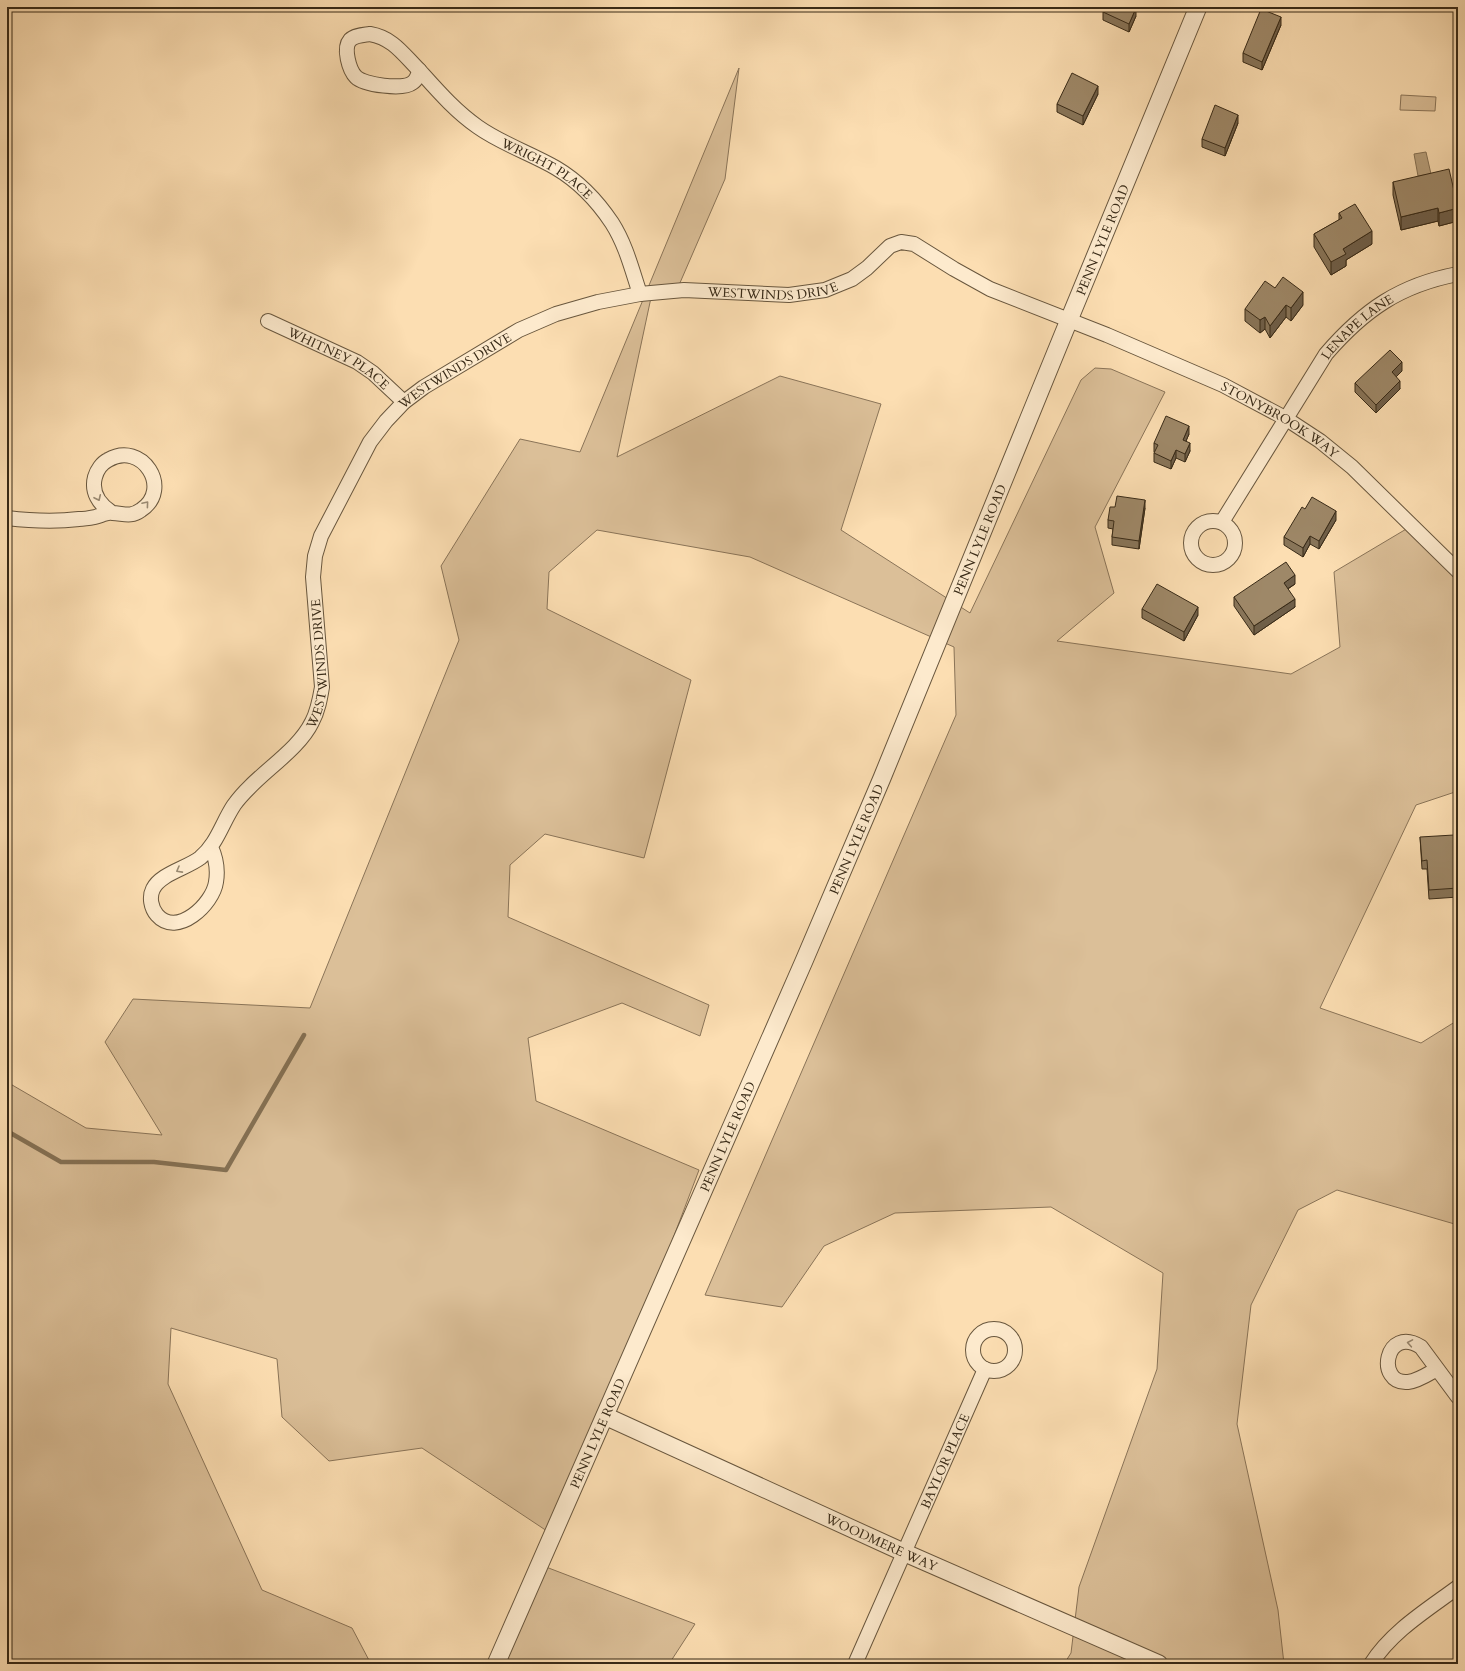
<svg xmlns="http://www.w3.org/2000/svg" width="1465" height="1671" viewBox="0 0 1465 1671" font-family="Cardo,serif">
<rect width="100%" height="100%" fill="#fcdeb2"/>
<filter id="stains"><feTurbulence type="fractalNoise" baseFrequency=".005" numOctaves="4"/><feColorMatrix values="0 0 0 0 .2 0 0 0 0 .09 0 0 0 0 .02 0 0 0 .5 -.17"/></filter>
<radialGradient id="worn" r=".72"><stop offset=".6" stop-color="#630" stop-opacity="0"/><stop offset="1" stop-color="#630" stop-opacity=".3"/></radialGradient>
<g fill="#dbbf98" stroke="#8a7458">
<polygon points="739,68 725,179 676,292 652,293 617,457 780,376 881,404 841,530 970,613 1081,380 1095,368 1111,369 1165,392 1095,527 1114,593 1057,641 1291,674 1340,647 1334,572 1413,525 1458,570 1458,791 1416,805 1320,1008 1421,1043 1458,1020 1458,1225 1337,1190 1298,1210 1251,1305 1237,1424 1278,1610 1284,1664 1064,1664 1071,1653 1079,1587 1157,1369 1163,1273 1051,1207 895,1213 824,1246 782,1307 705,1295 956,715 954,647 750,557 597,530 549,572 547,609 691,680 644,858 545,834 510,865 508,917 709,1005 700,1036 622,1003 528,1038 536,1101 699,1170 559,1539 422,1448 329,1461 282,1417 277,1359 171,1328 168,1384 262,1590 352,1628 371,1664 7,1664 7,1082 86,1128 162,1135 105,1042 133,999 310,1008 459,640 441,566 520,439 580,452"/>
<polygon points="1401,95 1436,97 1435,111 1400,110"/>
<polygon points="546,1567 695,1624 669,1664 502,1664"/>
</g>
<polygon fill="#b9a17d" stroke="#857154" points="1426,152 1431,174 1418,176 1414,154"/>
<g fill="none" stroke-linecap="round" stroke-linejoin="round">
<polyline stroke="#857154" stroke-width="4.5" points="7,1131 61,1162 154,1162 226,1170 304,1035"/>
<defs>
<g id="minor">
<path d="M370,34C393,38 403,54 419,70C418,75 417,80 412,83C403,90 364,85 356,77C349,70 343,48 350,40C355,35 364,35 370,34Z"/>
<path id="s1" d="M419,70C437,90 455,111 478,127C502,144 530,153 556,168C578,181 598,202 612,223C626,245 632,270 640,294"/>
<path id="s2" d="M268,321L357,362L373,373L404,402"/>
<path d="M7,518C32,521 55,522 79,519C84,519 90,518 95,517C100,516 107,512 112,513C123,513 130,518 141,510C173,489 142,440 108,460C102,463 97,470 95,477C91,492 99,504 111,512"/>
<circle cx="1213" cy="543" r="22"/>
<path id="s3" d="M1222,522L1326,354C1364,310 1400,285 1458,274"/>
<path id="s4" d="M211,847C216,858 218,870 216,882C213,904 177,938 157,915C151,908 149,897 153,889C160,874 187,868 200,858C217,844 222,823 234,805C255,775 297,753 312,722C318,711 320,699 322,687L313,577L315,556L321,536L370,442L386,421L404,402L424,387L519,330L556,314L598,302L640,294L684,290L789,295L825,290L852,279L867,268L890,246L901,242L914,244L954,269L990,289L1107,335L1223,385L1285,418L1320,441L1352,467L1458,571"/>
<circle cx="994" cy="1350" r="21"/>
<path d="M1437,1369C1428,1374 1418,1381 1408,1382C1375,1385 1385,1324 1421,1347L1458,1397"/>
<path id="s5" d="M855,1664L985,1369"/>
<path d="M1371,1664C1392,1631 1427,1610 1458,1587"/>
</g>
<g id="tertiary">
<path id="s6" d="M605,1416L903,1552L1159,1664"/>
<path id="s7" d="M496,1664L804,961L882,778L1069,320L1198,7"/>
</g>
</defs>
<use href="#minor" stroke="#69573e" stroke-width="16"/>
<use href="#tertiary" stroke="#69573e" stroke-width="19"/>
<use href="#minor" stroke="#fdeacd" stroke-width="14"/>
<use href="#tertiary" stroke="#fdeacd" stroke-width="17"/>
</g>
<g fill="#887559" stroke="#382a17">
<polygon points="1103,12 1136,16 1129,32 1103,20"/>
<polygon points="1281,25 1262,70 1243,62 1243,53"/>
<polygon points="1098,94 1083,125 1057,112 1057,104"/>
<polygon points="1238,123 1225,156 1202,147 1202,139"/>
<polygon points="1393,182 1458,221 1439,226 1438,221 1401,230 1393,195"/>
<polygon points="1339,213 1372,244 1346,260 1346,266 1331,275 1314,247 1314,234 1339,220"/>
<polygon points="1275,288 1303,305 1291,321 1286,317 1270,338 1265,329 1260,333 1245,321 1245,309"/>
<polygon points="1402,371 1396,377 1400,389 1376,413 1355,392 1355,383"/>
<polygon points="1189,434 1186,441 1190,451 1185,462 1176,458 1171,469 1154,462 1154,453 1155,452 1154,452 1154,443"/>
<polygon points="1115,507 1145,508 1139,549 1112,545 1112,537 1113,529 1108,528 1108,520"/>
<polygon points="1305,509 1336,520 1319,549 1310,544 1303,557 1284,545 1284,537"/>
<polygon points="1295,584 1288,589 1295,607 1254,635 1234,606 1234,597"/>
<polygon points="1142,609 1198,615 1184,641 1142,618"/>
<polygon points="1420,837 1456,873 1458,873 1458,897 1429,899 1427,869 1422,869"/>
</g>
<g fill="#6f5f49" stroke="#382a17">
<polygon points="1136,8 1136,16 1129,32 1129,24"/>
<polygon points="1281,17 1281,25 1262,70 1262,62"/>
<polygon points="1098,86 1098,94 1083,125 1083,116"/>
<polygon points="1238,115 1238,123 1225,156 1225,148"/>
<polygon points="1438,208 1438,221 1401,230 1401,217"/>
<polygon points="1458,208 1458,221 1439,226 1439,213"/>
<polygon points="1372,231 1372,244 1346,260 1346,266 1331,275 1331,262 1343,249"/>
<polygon points="1303,292 1303,305 1291,321 1291,308"/>
<polygon points="1286,305 1286,317 1270,338 1270,326"/>
<polygon points="1265,317 1265,329 1260,333 1260,320"/>
<polygon points="1402,362 1402,371 1392,381 1392,372"/>
<polygon points="1400,381 1400,389 1376,413 1376,405"/>
<polygon points="1189,426 1189,434 1183,448 1183,440"/>
<polygon points="1190,443 1190,451 1185,462 1185,454"/>
<polygon points="1176,450 1176,458 1171,469 1171,461"/>
<polygon points="1145,500 1145,508 1139,549 1139,541"/>
<polygon points="1336,511 1336,520 1319,549 1319,541"/>
<polygon points="1310,536 1310,544 1303,557 1303,548"/>
<polygon points="1295,575 1295,584 1284,591 1284,583"/>
<polygon points="1295,599 1295,607 1254,635 1254,626"/>
<polygon points="1198,607 1198,615 1184,641 1184,632"/>
</g>
<g fill="#9e8868" stroke="#382a17">
<polygon points="1105,7 1134,7 1136,8 1129,24 1103,12"/>
<polygon points="1261,9 1281,17 1262,62 1243,53"/>
<polygon points="1072,73 1098,86 1083,116 1057,104"/>
<polygon points="1215,105 1238,115 1225,148 1202,139"/>
<polygon points="1449,169 1458,208 1439,213 1438,208 1401,217 1393,182"/>
<polygon points="1355,204 1372,231 1343,249 1346,254 1331,262 1314,234 1342,218 1339,213"/>
<polygon points="1283,277 1303,292 1291,308 1286,305 1270,326 1265,317 1260,320 1245,309 1265,281 1275,288"/>
<polygon points="1390,350 1402,362 1392,372 1400,381 1376,405 1355,383"/>
<polygon points="1166,416 1189,426 1183,440 1190,443 1185,454 1176,450 1171,461 1154,453 1158,445 1154,443"/>
<polygon points="1117,496 1145,500 1139,541 1112,537 1114,521 1108,520 1110,507 1115,507"/>
<polygon points="1312,497 1336,511 1319,541 1310,536 1303,548 1284,537 1302,507 1305,509"/>
<polygon points="1286,562 1295,575 1284,583 1295,599 1254,626 1234,597"/>
<polygon points="1157,584 1198,607 1184,632 1142,609"/>
<polygon points="1454,835 1456,873 1458,873 1458,888 1429,890 1427,860 1422,861 1420,837"/>
</g>
<defs><path id="oneway-chevron" d="M-2-3.5L2.5 0L-2 3.5" fill="none" stroke-width="1.6" stroke-linecap="round" stroke-linejoin="round"/></defs>
<g stroke="#9a8a72">
<use href="#oneway-chevron" transform="translate(98 498) rotate(65)"/>
<use href="#oneway-chevron" transform="translate(146 504) rotate(-50)"/>
<use href="#oneway-chevron" transform="translate(179 870) rotate(151)"/>
<use href="#oneway-chevron" transform="translate(1410 1343) rotate(-170)"/>
</g>
<g text-anchor="middle" stroke-width="4" stroke-linejoin="round" paint-order="stroke">
<g font-size="13" fill="#382a17" stroke="#fdeacd">
<text dy="5" stroke="none"><textPath href="#s1" startOffset="163">WRIGHT PLACE</textPath></text>
<text dy="5" stroke="none"><textPath href="#s7" startOffset="1548">PENN LYLE ROAD</textPath></text>
<text dy="5" stroke="none"><textPath href="#s4" startOffset="1123">WESTWINDS DRIVE</textPath></text>
<text dy="5" stroke="none"><textPath href="#s3" startOffset="239">LENAPE LANE</textPath></text>
<text dy="5" stroke="none"><textPath href="#s2" startOffset="80">WHITNEY PLACE</textPath></text>
<text dy="5" stroke="none"><textPath href="#s4" startOffset="787">WESTWINDS DRIVE</textPath></text>
<text dy="5" stroke="none"><textPath href="#s4" startOffset="1687">STONYBROOK WAY</textPath></text>
<text dy="5" stroke="none"><textPath href="#s7" startOffset="1224">PENN LYLE ROAD</textPath></text>
<text dy="5" stroke="none"><textPath href="#s4" startOffset="439">WESTWINDS DRIVE</textPath></text>
<text dy="5" stroke="none"><textPath href="#s7" startOffset="900">PENN LYLE ROAD</textPath></text>
<text dy="5" stroke="none"><textPath href="#s7" startOffset="576">PENN LYLE ROAD</textPath></text>
<text dy="5" stroke="none"><textPath href="#s7" startOffset="252">PENN LYLE ROAD</textPath></text>
<text dy="5" stroke="none"><textPath href="#s5" startOffset="222">BAYLOR PLACE</textPath></text>
<text dy="5" stroke="none"><textPath href="#s6" startOffset="304">WOODMERE WAY</textPath></text>
</g>
</g>
<rect width="1465" height="1671" fill="none" stroke="#fcdeb2" stroke-width="24"/>
<rect x="8" y="8" width="1449" height="1655" fill="none" stroke="#382a17" stroke-width="2"/>
<rect x="12" y="12" width="1441" height="1647" fill="none" stroke="#382a17"/>
<rect width="100%" height="100%" filter="url(#stains)"/>
<rect width="100%" height="100%" fill="url(#worn)"/>
</svg>
